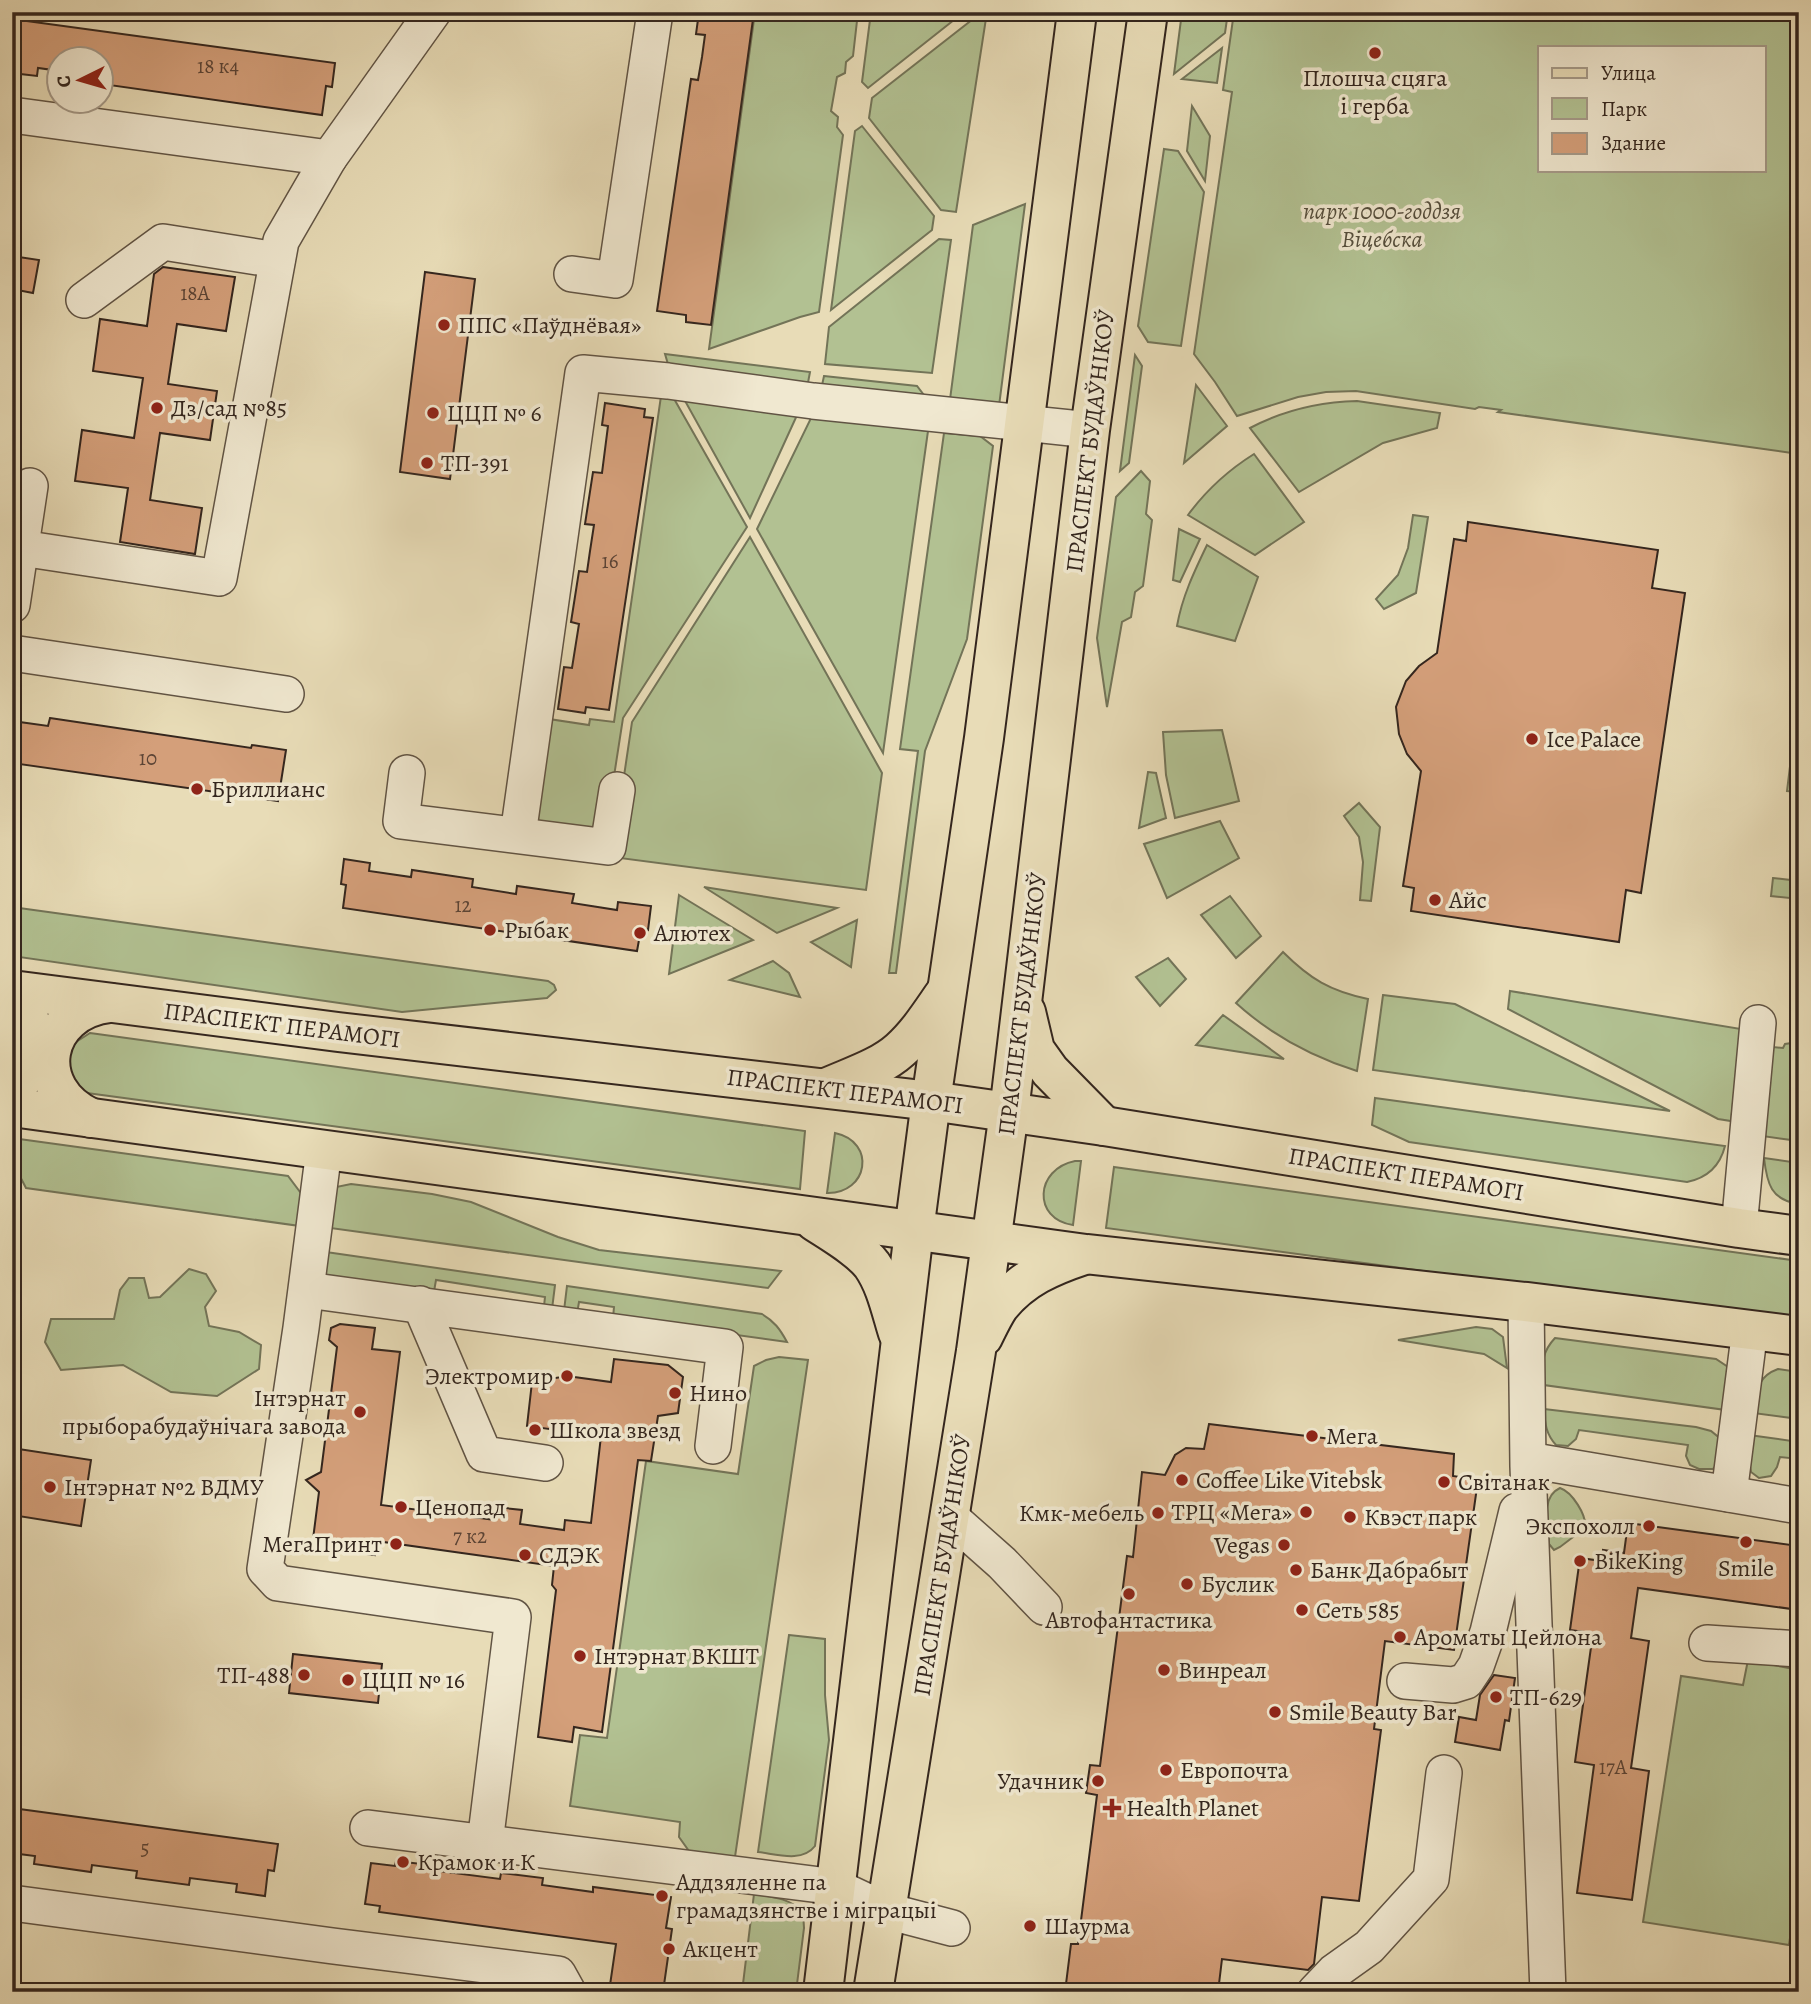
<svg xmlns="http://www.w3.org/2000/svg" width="1811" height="2004" viewBox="0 0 1811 2004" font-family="Alegreya,serif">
<rect width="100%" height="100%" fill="#e8dcb7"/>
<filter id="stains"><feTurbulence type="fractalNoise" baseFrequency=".00286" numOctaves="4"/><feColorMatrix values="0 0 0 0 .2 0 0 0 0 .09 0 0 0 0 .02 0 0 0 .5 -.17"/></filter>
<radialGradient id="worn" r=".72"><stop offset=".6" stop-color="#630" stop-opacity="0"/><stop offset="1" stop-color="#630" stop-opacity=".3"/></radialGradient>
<g fill="#b2c192" stroke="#737458" stroke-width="2" fill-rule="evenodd">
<polygon points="755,12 858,12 853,56 846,62 845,73 837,77 831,111 838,117 837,127 843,135 819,312 800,317 709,349"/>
<polygon points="871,12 964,12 868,88 862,82"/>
<polygon points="982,12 987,12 956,212 941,210 869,118 872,98"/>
<polygon points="1182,12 1228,12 1225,33 1174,74"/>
<path d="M1234,12H1799V454L1498,412L1501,410L1479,407L1475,409L1356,391L1326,392L1298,397L1237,416L1215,382L1194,354L1232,92L1223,90ZM1764,47V170H1540V47Z"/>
<polygon points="1222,48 1217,83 1182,79"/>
<polygon points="1192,106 1210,136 1205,181 1187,151"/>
<polygon points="862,126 934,216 932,230 831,310 855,131"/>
<polygon points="1164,149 1178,151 1204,192 1181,346 1148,342 1138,326"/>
<polygon points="1025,204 999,406 949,407 973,225"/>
<polygon points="939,239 951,240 932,373 825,364 829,327"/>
<polygon points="665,354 810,372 807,388 670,371"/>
<polygon points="1135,355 1142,366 1129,463 1120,471"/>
<polygon points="824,376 917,386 930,403 821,390"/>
<polygon points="1196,385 1227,426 1184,463"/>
<polygon points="661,396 673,397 747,527 623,718 604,841 526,832 542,718 589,725 590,719 614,722"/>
<polygon points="684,399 798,413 750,518"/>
<path d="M1357,401L1440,413L1437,428L1383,443L1299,492L1250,428C1284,410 1319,402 1357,401Z"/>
<polygon points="812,416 928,431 883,753 757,529"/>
<polygon points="944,433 980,436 993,446 967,639 925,751 896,973 889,973 918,751 900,749"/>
<path d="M1254,454L1304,522L1255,555L1188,515C1207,489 1227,471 1254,454Z"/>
<polygon points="1141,471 1150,481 1146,514 1152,520 1143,586 1135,592 1131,617 1122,622 1107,707 1097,638 1116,497"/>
<polygon points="1413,515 1428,517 1416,593 1384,609 1376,599 1398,575 1408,548"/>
<polygon points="1179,529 1200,539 1180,582 1173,580"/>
<polygon points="750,537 882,773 866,890 612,857 632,722"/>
<path d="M1207,545L1258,577L1235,641L1177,626C1182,597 1194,572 1207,545Z"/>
<polygon points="1796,717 1799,718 1799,792 1787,791"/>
<polygon points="1222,730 1239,801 1175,818 1166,775 1163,732"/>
<polygon points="1148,772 1156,773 1166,818 1139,828"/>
<polygon points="1359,803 1380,827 1371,901 1360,900 1363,862 1359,837 1344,816"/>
<polygon points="1220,821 1239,858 1167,898 1144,844"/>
<polygon points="1773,878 1799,881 1799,899 1771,896"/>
<polygon points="704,887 837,908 777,933"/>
<polygon points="679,895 753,940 669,974"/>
<polygon points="1230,896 1261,936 1236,958 1201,915"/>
<polygon points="12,907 548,981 554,985 556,990 547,998 402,1012 12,956"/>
<polygon points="857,920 851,967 811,942"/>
<path d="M1283,952C1310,979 1330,991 1368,999L1357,1071C1313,1057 1270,1034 1236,1003Z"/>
<polygon points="1168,958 1186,979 1160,1006 1136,977"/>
<polygon points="773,961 789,973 800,997 730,980"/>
<polygon points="1510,991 1741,1029 1731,1121 1718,1119 1508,1009"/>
<polygon points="1383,995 1455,1004 1670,1111 1373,1070"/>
<polygon points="1223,1015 1284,1059 1196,1045"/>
<polygon points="90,1033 805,1131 800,1189 87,1093 71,1082 66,1056 76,1042"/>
<polygon points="1799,1042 1799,1141 1762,1136 1773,1047 1783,1048 1785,1044"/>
<path d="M1375,1098L1725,1146C1720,1166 1707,1178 1687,1182L1409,1142L1372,1125Z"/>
<path d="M835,1133C877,1142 868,1194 827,1193Z"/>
<polygon points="12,1138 288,1176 303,1196 300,1226 26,1188 12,1161"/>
<path d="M1764,1158L1799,1163V1204C1771,1200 1767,1184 1764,1158Z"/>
<path d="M1075,1161H1081L1073,1225C1032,1219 1035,1169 1075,1161Z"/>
<polygon points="1114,1167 1799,1261 1799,1322 1106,1228"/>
<polygon points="351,1184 432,1194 471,1202 558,1237 599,1250 781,1271 768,1288 323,1227 336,1187"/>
<polygon points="319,1251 555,1285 551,1317 543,1315 545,1297 436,1280 432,1303 320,1285"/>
<polygon points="189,1269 206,1274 216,1291 205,1307 209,1326 239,1332 261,1345 259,1369 217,1396 171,1392 123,1365 61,1370 45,1342 51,1319 114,1319 120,1290 129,1278 144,1278 149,1298 160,1297"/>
<path d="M567,1286L762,1314C774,1321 780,1329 787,1342L613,1318L614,1307L579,1302L576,1320L563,1319Z"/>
<polygon points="1476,1327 1492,1329 1503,1337 1507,1368 1484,1354 1398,1340"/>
<path d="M1555,1338L1716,1359L1728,1367L1726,1410L1544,1385C1543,1365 1540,1354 1555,1338Z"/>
<polygon points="779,1357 808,1360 735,1857 689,1851 679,1837 680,1822 570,1806 580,1735 607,1738 646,1461 738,1474 754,1366 766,1360"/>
<path d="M1778,1369L1799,1372V1419L1753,1413C1757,1392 1756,1377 1778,1369Z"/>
<path d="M1544,1409L1696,1427L1711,1431L1722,1440L1719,1462L1713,1469H1699L1690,1465L1686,1456L1688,1445L1579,1430L1576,1439L1568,1446L1556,1445C1546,1434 1545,1424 1544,1409Z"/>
<polygon points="1749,1435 1799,1442 1799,1459 1780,1457 1777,1467 1771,1476 1759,1478 1751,1472 1748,1457"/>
<path d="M1560,1488C1572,1492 1587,1515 1585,1528L1560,1547L1554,1550L1549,1544C1548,1526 1540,1497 1560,1488Z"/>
<path d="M789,1635L825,1639V1695L829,1740L815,1846C802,1863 776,1854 758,1852Z"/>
<polygon points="1748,1660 1799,1670 1799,1877 1789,1945 1643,1922 1681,1676 1743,1685"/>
<path d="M754,1894C773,1897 789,1898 803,1912L804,1928L796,1992H742Z"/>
</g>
<g fill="#d49f7a" stroke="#34261e" stroke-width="2">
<polygon points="699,12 754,12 711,325 686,322 686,315 657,311 691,79 698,80 702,57 705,35 696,34"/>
<polygon points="12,19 335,63 332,87 326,86 322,115 102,84 102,60 60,60 60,71 38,68 37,76 12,73"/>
<polygon points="12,256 39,260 33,293 12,289"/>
<polygon points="163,267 235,277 226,331 177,324 168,384 217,391 210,440 160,433 150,500 202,508 195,554 120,542 128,488 75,481 82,430 134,438 143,378 93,371 100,319 147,326 154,274"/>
<polygon points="425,272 475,279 450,479 400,472"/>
<polygon points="605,403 645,409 644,417 653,418 609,710 586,707 585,713 558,709 564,667 572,668 579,624 571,622 579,571 587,572 590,551 594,525 585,524 593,472 602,473 608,426 602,425"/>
<polygon points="1468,522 1658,550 1652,588 1685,593 1641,893 1626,890 1619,942 1411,911 1414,888 1403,886 1421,771 1407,754 1399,734 1396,707 1406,681 1419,666 1437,653 1454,539 1466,541"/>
<polygon points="50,718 251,748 252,745 286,750 278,801 12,763 12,721 48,726"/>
<polygon points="344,859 370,863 369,871 411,877 412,870 473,879 472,887 516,894 517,886 574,894 572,903 617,910 618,902 651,906 648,930 641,929 637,951 343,908 346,885 341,884"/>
<polygon points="340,1324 375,1328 372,1349 400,1352 381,1505 494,1520 496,1507 522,1510 520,1524 564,1530 565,1520 591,1523 601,1436 527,1426 532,1382 567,1376 611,1382 614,1359 668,1365 683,1377 678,1413 658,1416 651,1461 638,1460 602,1732 574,1727 572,1742 538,1737 556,1590 552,1585 554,1566 376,1541 375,1555 312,1547 319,1492 306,1480 321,1472 337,1347 329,1340 331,1328"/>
<polygon points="1209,1424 1454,1454 1453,1476 1478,1480 1454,1650 1385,1641 1374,1729 1381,1730 1359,1901 1322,1897 1314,1964 1308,1970 1222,1959 1218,1992 1065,1992 1071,1944 1078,1944 1097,1795 1086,1793 1090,1765 1100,1766 1127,1556 1133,1557 1142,1472 1165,1475 1175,1455 1186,1448 1204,1449"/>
<polygon points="12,1448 91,1460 81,1526 12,1515"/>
<polygon points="1628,1523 1799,1546 1799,1610 1638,1588 1631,1638 1649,1641 1631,1768 1649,1771 1632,1900 1577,1893 1594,1765 1575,1762 1593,1633 1570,1630 1580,1558 1602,1561 1603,1550 1624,1553"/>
<polygon points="293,1654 382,1664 378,1703 289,1693"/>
<polygon points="1494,1675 1515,1678 1509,1721 1505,1720 1500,1750 1455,1742 1459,1717 1476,1720 1480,1695"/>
<polygon points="12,1808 278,1844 274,1871 268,1870 265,1896 236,1892 237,1884 190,1878 189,1885 136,1878 137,1871 92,1865 91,1872 34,1864 35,1856 12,1853"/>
<polygon points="396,1861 439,1866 438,1871 500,1879 501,1873 543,1878 542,1885 593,1892 593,1887 671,1897 666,1928 672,1929 663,1992 609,1992 616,1944 379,1912 380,1906 365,1904 371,1863 395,1866"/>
</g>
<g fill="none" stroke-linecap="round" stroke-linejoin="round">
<defs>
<g id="minor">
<polyline points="12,115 329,158 433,12"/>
<polyline points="572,274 615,280 655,12"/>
<polyline points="84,300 163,242 277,260"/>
<polyline points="21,548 219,578 281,241 329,158"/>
<polyline points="12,605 30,486"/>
<polyline points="12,653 286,694"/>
<polyline points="407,773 401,821 608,847 617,790"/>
<polyline points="518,835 583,373 668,381 813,401 1090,430"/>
<polyline points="324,1150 301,1328 265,1569 278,1583 513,1617 485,1843"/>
<polyline points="1739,1228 1758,1023"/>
<polyline points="307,1290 725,1347 713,1446"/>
<polyline points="1526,1302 1528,1466 1548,1992"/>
<polyline points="420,1304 484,1454 545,1463"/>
<polyline points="1540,1462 1799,1506"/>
<polyline points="1729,1494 1750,1329"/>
<polyline points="949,1516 1002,1563 1044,1607"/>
<polyline points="1707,1643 1799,1649"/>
<polyline points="1405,1681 1453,1685 1466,1681 1476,1666 1488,1632 1517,1511"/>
<polyline points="368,1828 836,1887 887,1911 952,1928"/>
<polyline points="12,1903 333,1946 558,1974 568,1992"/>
<polyline points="1315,1992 1334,1972 1369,1947 1431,1879 1444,1773"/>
</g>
<g id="major">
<polyline points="12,990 338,1032 931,1101 1104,1126 1739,1228 1799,1236"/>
<path d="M12,998C43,1026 43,1061 12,1090"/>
<polyline points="1026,1012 1035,1050 1050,1071 1104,1126"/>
<path d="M826,1088C850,1077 880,1068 900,1050C918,1034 931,1013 945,993"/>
<polyline points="12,1107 1086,1254 1526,1302 1799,1336"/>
<path d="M91,1118C28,1089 41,1011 110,1003"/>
<path d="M814,1221C832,1233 859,1248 872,1265C886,1285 891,1311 898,1333"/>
<path d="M983,1337C988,1327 993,1316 999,1307C1022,1278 1051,1266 1084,1255"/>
<polyline points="823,1992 914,1231 931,1101 984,738 1077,12"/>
<polyline points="873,1992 976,1351 1009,1112 1090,430 1148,12"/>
</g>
</defs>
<use href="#minor" stroke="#615444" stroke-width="38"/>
<use href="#major" stroke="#34261e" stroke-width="42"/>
<use href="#minor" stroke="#f0e8d0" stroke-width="35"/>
<use href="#major" stroke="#e8dcb7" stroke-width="38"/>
</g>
<g fill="#8f2418" stroke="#f0e8d0" stroke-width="2.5">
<circle cx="1375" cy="53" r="7"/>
<circle cx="444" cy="325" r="7"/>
<circle cx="157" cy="408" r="7"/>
<circle cx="433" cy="413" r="7"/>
<circle cx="427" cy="463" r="7"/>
<circle cx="1532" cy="739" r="7"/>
<circle cx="197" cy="789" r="7"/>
<circle cx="1435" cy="900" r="7"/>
<circle cx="490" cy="930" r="7"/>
<circle cx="640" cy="933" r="7"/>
<circle cx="567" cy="1376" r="7"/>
<circle cx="675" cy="1393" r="7"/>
<circle cx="360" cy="1412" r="7"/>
<circle cx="535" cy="1430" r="7"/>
<circle cx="1312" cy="1436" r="7"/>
<circle cx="1182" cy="1480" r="7"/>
<circle cx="1444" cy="1482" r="7"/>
<circle cx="50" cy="1487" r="7"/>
<circle cx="401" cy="1507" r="7"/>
<circle cx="1306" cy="1512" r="7"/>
<circle cx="1158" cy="1513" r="7"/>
<circle cx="1350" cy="1517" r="7"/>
<circle cx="1649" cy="1526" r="7"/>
<circle cx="1746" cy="1542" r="7"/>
<circle cx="396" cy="1544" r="7"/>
<circle cx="1284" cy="1545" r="7"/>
<circle cx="525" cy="1555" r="7"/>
<circle cx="1580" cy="1561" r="7"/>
<circle cx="1296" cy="1570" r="7"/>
<circle cx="1187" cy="1584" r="7"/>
<circle cx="1129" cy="1594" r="7"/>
<circle cx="1302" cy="1610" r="7"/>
<circle cx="1400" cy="1637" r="7"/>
<circle cx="580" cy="1656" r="7"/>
<circle cx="1164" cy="1670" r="7"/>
<circle cx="304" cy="1675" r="7"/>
<circle cx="348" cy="1680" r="7"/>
<circle cx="1496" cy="1697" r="7"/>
<circle cx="1275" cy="1712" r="7"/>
<circle cx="1166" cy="1770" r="7"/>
<circle cx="1098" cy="1781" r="7"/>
<path d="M1108.5 1797.5h7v7h7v7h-7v7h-7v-7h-7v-7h7z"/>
<circle cx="403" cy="1862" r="7"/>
<circle cx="662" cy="1896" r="7"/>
<circle cx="1030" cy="1926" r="7"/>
<circle cx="669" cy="1949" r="7"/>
</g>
<g text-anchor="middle" stroke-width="7" stroke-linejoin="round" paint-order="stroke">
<g font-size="21" fill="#5c4435">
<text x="218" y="73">18 к4</text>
<text x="195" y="300">18А</text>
<text x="610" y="568">16</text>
<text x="148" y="765">10</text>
<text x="463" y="912">12</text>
<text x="470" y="1543">7 к2</text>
<text x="1613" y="1774">17А</text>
<text x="145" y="1855">5</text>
</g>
<g font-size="24" fill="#34261e" stroke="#f0e8d0" text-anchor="start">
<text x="1375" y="86" text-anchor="middle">Плошча сцяга<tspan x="1375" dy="28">і герба</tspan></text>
<text x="458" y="333">ППС «Паўднёвая»</text>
<text x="171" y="416">Дз/сад №85</text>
<text x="447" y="421">ЦЦП № 6</text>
<text x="441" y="471">ТП-391</text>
<text x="1546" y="747">Ice Palace</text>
<text x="211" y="797">Бриллианс</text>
<text x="1449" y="908">Айс</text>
<text x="504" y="938">Рыбак</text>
<text x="654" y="941">Алютех</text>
<text x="553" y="1384" text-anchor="end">Электромир</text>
<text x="689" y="1401">Нино</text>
<text x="346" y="1406" text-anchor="end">Інтэрнат<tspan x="346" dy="28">прыборабудаўнічага завода</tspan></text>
<text x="549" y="1438">Школа звезд</text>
<text x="1326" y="1444">Мега</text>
<text x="1196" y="1488">Coffee Like Vitebsk</text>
<text x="1458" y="1490">Світанак</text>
<text x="64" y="1495">Інтэрнат №2 ВДМУ</text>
<text x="415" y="1515">Ценопад</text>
<text x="1292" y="1520" text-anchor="end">ТРЦ «Мега»</text>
<text x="1144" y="1521" text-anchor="end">Кмк-мебель</text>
<text x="1364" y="1525">Квэст парк</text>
<text x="1635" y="1534" text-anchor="end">Экспохолл</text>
<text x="382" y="1552" text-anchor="end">МегаПринт</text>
<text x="1270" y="1553" text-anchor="end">Vegas</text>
<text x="539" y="1563">СДЭК</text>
<text x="1594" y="1569">BikeKing</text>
<text x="1746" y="1576" text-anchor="middle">Smile</text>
<text x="1310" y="1578">Банк Дабрабыт</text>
<text x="1201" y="1592">Буслик</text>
<text x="1316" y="1618">Сеть 585</text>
<text x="1129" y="1628" text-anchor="middle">Автофантастика</text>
<text x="1414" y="1645">Ароматы Цейлона</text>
<text x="594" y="1664">Інтэрнат ВКШТ</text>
<text x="1178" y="1678">Винреал</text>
<text x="290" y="1683" text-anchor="end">ТП-488</text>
<text x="362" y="1688">ЦЦП № 16</text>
<text x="1510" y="1705">ТП-629</text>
<text x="1289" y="1720">Smile Beauty Bar</text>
<text x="1180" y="1778">Европочта</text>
<text x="1084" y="1789" text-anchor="end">Удачник</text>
<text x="1126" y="1816">Health Planet</text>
<text x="417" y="1870">Крамок и К</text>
<text x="676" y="1890">Аддзяленне па<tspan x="676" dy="28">грамадзянстве і міграцыі</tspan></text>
<text x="1044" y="1934">Шаурма</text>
<text x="683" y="1957">Акцент</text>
</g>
<g font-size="24" font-style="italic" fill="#544d3b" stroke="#f0e8d0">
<text x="1382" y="219">парк 1000-годдзя<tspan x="1382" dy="28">Віцебска</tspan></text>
</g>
<g font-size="24" fill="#34261e" stroke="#f0e8d0">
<text transform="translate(1090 441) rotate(-83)" y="8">ПРАСПЕКТ БУДАЎНІКОЎ</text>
<text transform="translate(1022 1004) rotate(-83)" y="8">ПРАСПЕКТ БУДАЎНІКОЎ</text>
<text transform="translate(282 1025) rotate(7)" y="8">ПРАСПЕКТ ПЕРАМОГІ</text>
<text transform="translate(845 1091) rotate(7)" y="8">ПРАСПЕКТ ПЕРАМОГІ</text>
<text transform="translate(1406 1174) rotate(9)" y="8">ПРАСПЕКТ ПЕРАМОГІ</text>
<text transform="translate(942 1565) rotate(-81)" y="8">ПРАСПЕКТ БУДАЎНІКОЎ</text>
</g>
</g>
<rect width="1811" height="2004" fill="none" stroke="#e8dcb7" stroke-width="42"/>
<rect x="14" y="14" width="1783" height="1976" fill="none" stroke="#34261e" stroke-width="3.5"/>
<rect x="21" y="21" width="1769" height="1962" fill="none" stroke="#34261e" stroke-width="2"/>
<rect x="1538" y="46" width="228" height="126" fill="#f0e8d0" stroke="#a59a89" stroke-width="2"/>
<rect x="1552" y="68" width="35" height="10" fill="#e8dcb7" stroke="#a59a89" stroke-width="2"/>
<text x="1601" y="80" font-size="21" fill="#34261e">Улица</text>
<rect x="1552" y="98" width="35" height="21" fill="#b2c192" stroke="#a59a89" stroke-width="2"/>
<text x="1601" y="116" font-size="21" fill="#34261e">Парк</text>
<rect x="1552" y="133" width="35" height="21" fill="#d49f7a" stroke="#a59a89" stroke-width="2"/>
<text x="1601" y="150" font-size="21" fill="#34261e">Здание</text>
<g transform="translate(80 80) rotate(265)"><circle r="33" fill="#f0e8d0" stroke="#a59a89" stroke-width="2"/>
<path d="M0-5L12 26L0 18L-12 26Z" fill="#8f2418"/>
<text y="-10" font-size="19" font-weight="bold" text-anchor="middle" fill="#34261e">С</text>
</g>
<rect width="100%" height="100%" filter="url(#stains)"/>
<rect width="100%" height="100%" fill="url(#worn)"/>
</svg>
